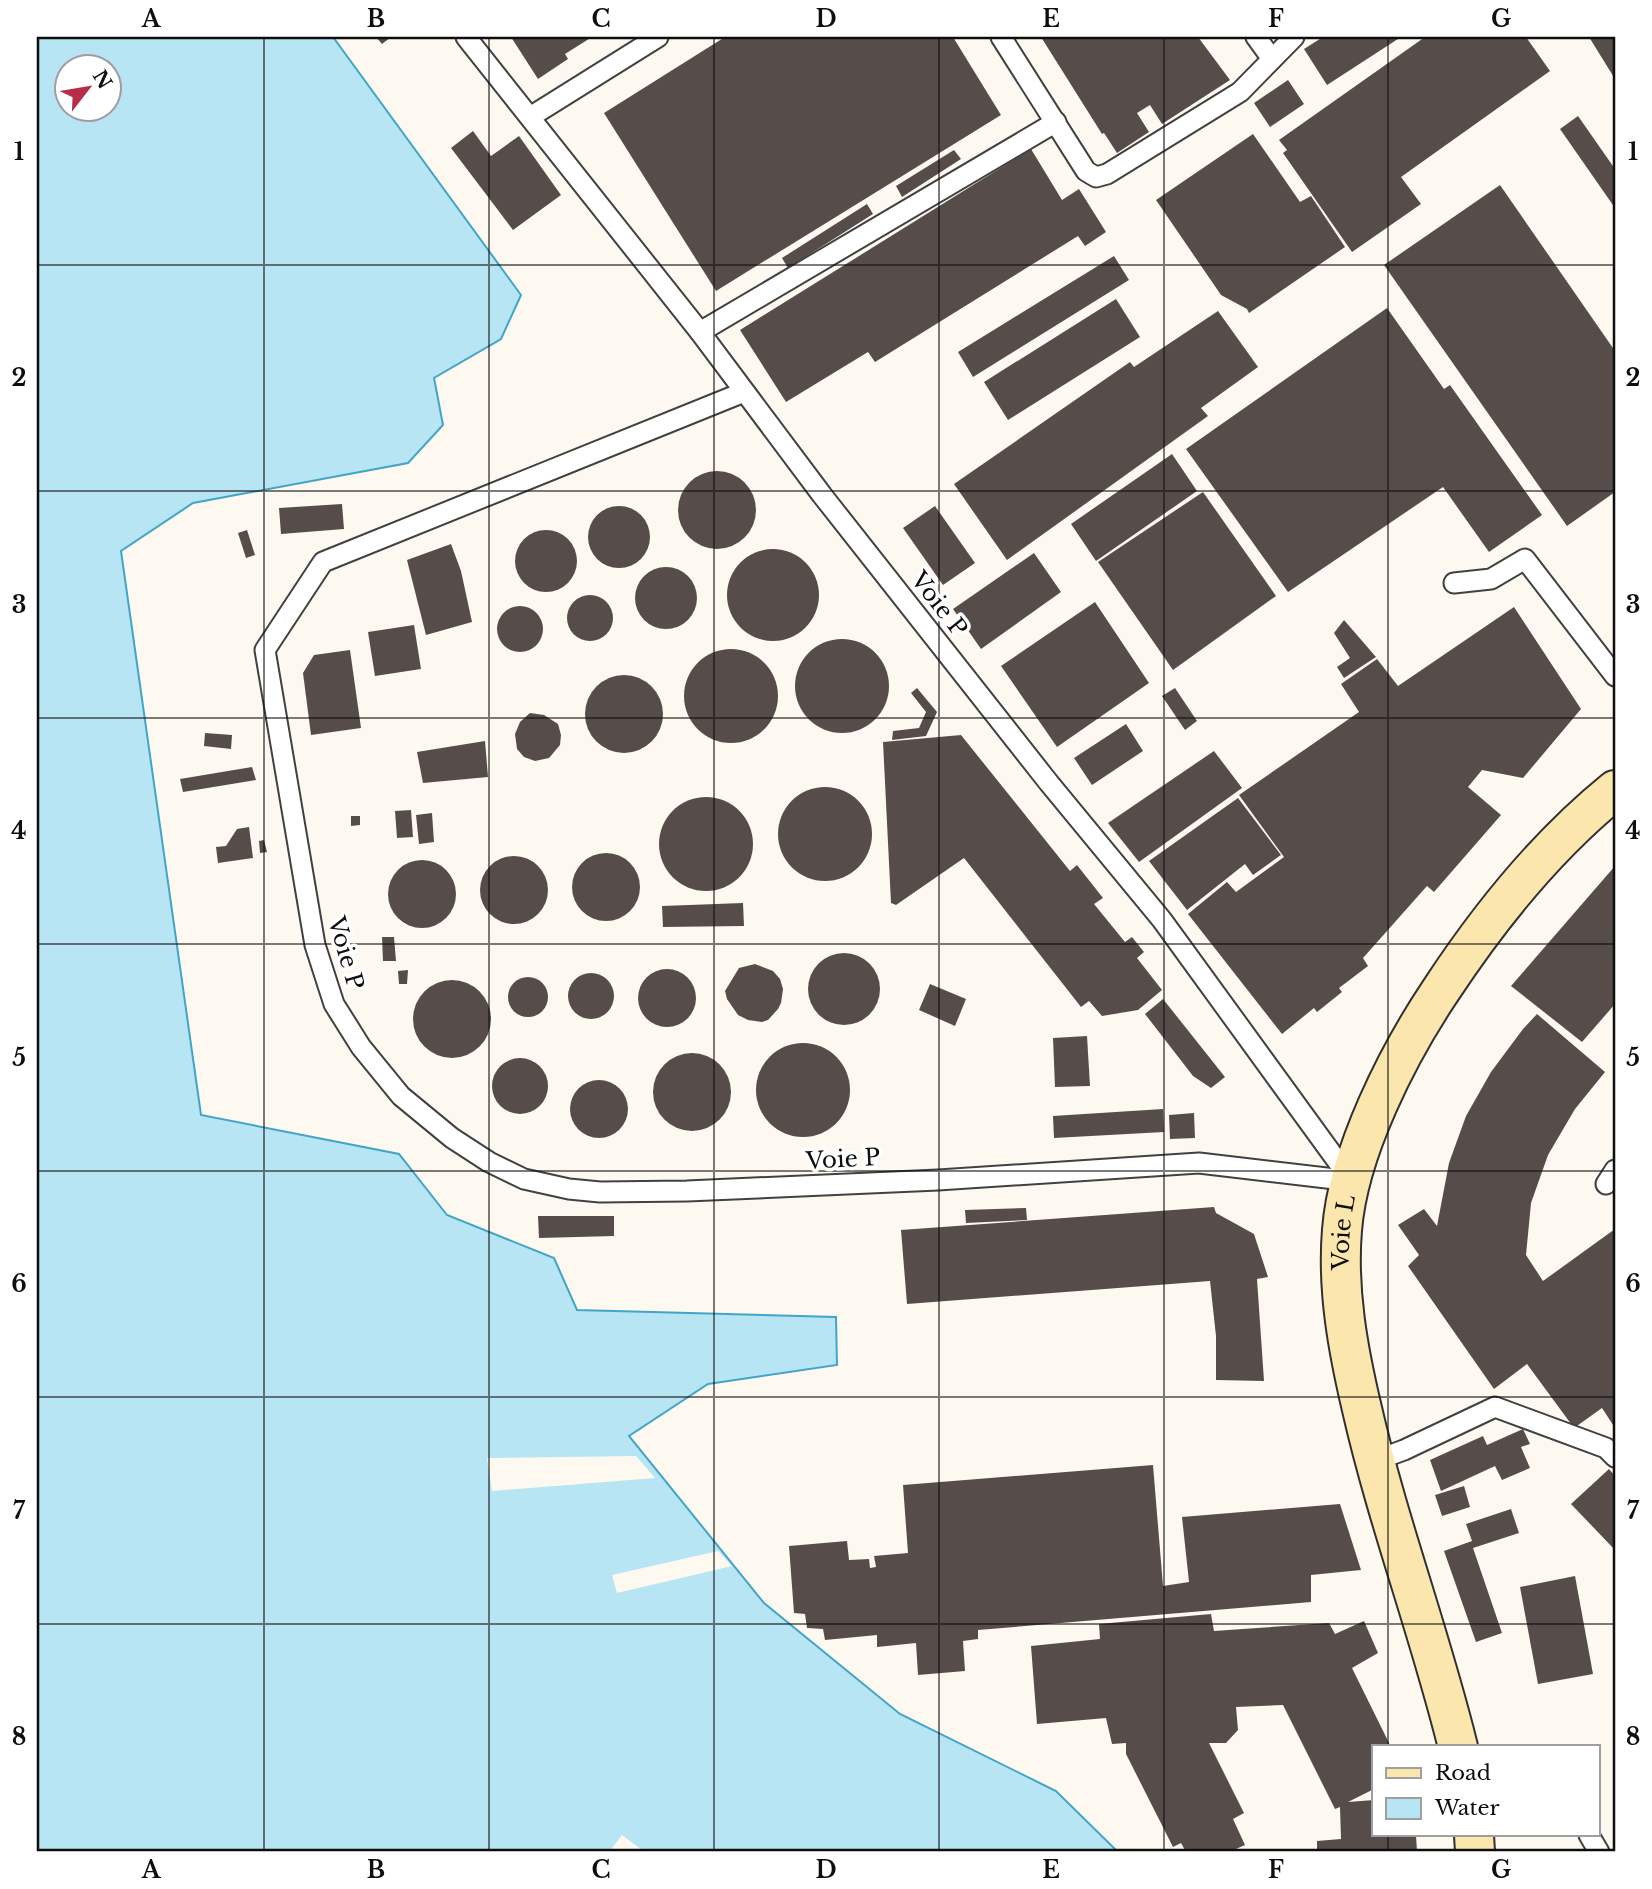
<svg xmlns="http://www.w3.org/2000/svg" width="1652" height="1889" viewBox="0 0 1652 1889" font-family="'Libre Baskerville',serif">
<rect width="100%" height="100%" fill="#fef9f0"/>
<path fill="#b7e5f3" stroke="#41a5c7" stroke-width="2" fill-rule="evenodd" d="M37,37H333L521,295L501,339L434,378L443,425L408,463L193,503L121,551L201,1115L399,1154L447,1215L554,1258L577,1310L836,1317L837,1365L708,1384L629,1436L764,1603L900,1714L1056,1791L1118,1852H37ZM66,66H108V108H66Z"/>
<g fill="#fef9f0">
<polygon points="636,1456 655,1478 492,1491 487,1458"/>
<polygon points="718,1551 732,1566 617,1593 612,1575"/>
<polygon points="622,1835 645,1852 609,1852"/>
</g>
<g fill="#564d4b">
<polygon points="376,37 391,37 382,44"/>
<polygon points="511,37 592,37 565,54 568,59 538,79"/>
<polygon points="725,37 953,37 1001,115 716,291 604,113"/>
<polygon points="1041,37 1198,37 1230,80 1162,124 1150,105 1137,113 1149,132 1117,153 1104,133 1102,134"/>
<polygon points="1323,37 1401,37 1327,85 1304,49"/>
<polygon points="1425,37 1526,37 1550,71 1401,177 1421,204 1352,252 1283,153 1287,150 1279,140"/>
<polygon points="1589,37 1615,37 1615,79"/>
<polygon points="1288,80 1304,104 1270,127 1254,103"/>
<polygon points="1578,116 1615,169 1615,208 1560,129"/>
<polygon points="473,131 491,156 519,136 561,195 513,230 451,148"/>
<polygon points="1253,134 1300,202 1311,196 1345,247 1249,313 1247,309 1221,295 1156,200"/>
<polygon points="1031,149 1062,200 1079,189 1106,232 1085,246 1078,236 875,362 868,352 786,402 740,330"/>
<polygon points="954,150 961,159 902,197 896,186"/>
<polygon points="1500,185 1615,351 1615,492 1567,526 1384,265"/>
<polygon points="867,204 873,214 788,268 782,258"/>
<polygon points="1114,256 1129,280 973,377 958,352"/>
<polygon points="1116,299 1140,337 1008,420 984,382"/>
<polygon points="1387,308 1444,389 1450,385 1542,515 1489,552 1443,487 1288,592 1186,449"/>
<polygon points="1218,311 1258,367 1201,408 1208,416 1007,560 954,484 1130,362 1134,367"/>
<polygon points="1172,454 1197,491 1096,561 1071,524"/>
<circle cx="717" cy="510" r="39"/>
<polygon points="1203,492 1276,596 1173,670 1098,562"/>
<polygon points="342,504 344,529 281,534 279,508"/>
<polygon points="935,506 975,563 943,585 903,528"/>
<circle cx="619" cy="537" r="31"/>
<polygon points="247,530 255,555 246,558 238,533"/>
<circle cx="546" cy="561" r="31"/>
<polygon points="451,544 461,571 472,622 426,635 407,560"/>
<circle cx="773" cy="595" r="46"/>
<polygon points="1034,553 1061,592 981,649 953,609"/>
<circle cx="666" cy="598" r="31"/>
<circle cx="590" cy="618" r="23"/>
<polygon points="1095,602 1149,683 1057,747 1001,666"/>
<circle cx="520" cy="629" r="23"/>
<polygon points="1514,607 1581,709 1523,778 1482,770 1468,787 1501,815 1434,892 1427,886 1363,958 1368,966 1339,988 1342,992 1317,1012 1314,1008 1282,1034 1188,914 1227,882 1236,892 1284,857 1239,795 1359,712 1341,684 1377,659 1398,686"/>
<polygon points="1344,620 1376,657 1344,678 1337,667 1350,658 1334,633"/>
<polygon points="414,625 421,669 375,676 368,632"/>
<circle cx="842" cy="686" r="47"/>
<circle cx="731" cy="696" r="47"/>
<polygon points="350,650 361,728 311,735 303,673 314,655"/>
<circle cx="624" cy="714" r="39"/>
<polygon points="917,688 937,712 926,736 892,740 893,731 919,728 926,712 911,693"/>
<polygon points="1175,688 1197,721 1185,730 1162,696"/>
<polygon points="530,713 544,715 558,724 561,735 560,745 549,758 535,761 524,757 517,749 515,734 520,722"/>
<polygon points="1126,724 1143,751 1092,785 1074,758"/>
<polygon points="205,733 232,735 231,749 204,746"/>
<polygon points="961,735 1070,871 1077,865 1103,898 1094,904 1125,942 1132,937 1144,952 1137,958 1162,990 1138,1010 1102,1016 1089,1001 1081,1007 964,858 896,905 891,903 883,742"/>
<polygon points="485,741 488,777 423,783 417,752"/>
<polygon points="1214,751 1242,788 1139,862 1108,823"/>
<polygon points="252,767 256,780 183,792 180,779"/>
<circle cx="825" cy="834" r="47"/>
<circle cx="706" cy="844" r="47"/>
<polygon points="1238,798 1281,855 1253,875 1245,864 1187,910 1149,861"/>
<polygon points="411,810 413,837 397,838 395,811"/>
<polygon points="432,813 434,842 419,844 416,815"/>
<polygon points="351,816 360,816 360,825 351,826"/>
<polygon points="249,827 253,858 218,863 216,847 226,846 237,829"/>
<polygon points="264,840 267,852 260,853 259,841"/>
<circle cx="606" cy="887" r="34"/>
<circle cx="514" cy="890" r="34"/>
<circle cx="422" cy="894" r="34"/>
<polygon points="1615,866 1615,1004 1582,1042 1511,986"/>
<polygon points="743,903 744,926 663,927 662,906"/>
<polygon points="382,937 394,937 396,961 383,961"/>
<circle cx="844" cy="989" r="36"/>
<polygon points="755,964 773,971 780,979 783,989 781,1003 778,1009 768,1020 762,1022 748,1020 738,1015 727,999 725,991 739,968"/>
<circle cx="667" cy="998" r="29"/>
<polygon points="408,970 407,984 399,984 398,971"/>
<circle cx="591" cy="996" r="23"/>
<circle cx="528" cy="997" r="20"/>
<circle cx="452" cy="1019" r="39"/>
<polygon points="930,984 966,999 955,1026 919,1010"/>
<polygon points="1163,999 1225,1077 1211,1088 1193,1076 1145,1014"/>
<polygon points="1537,1014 1605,1072 1575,1109 1548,1155 1531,1203 1526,1255 1543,1281 1615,1229 1615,1428 1602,1408 1574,1428 1527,1364 1494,1389 1408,1266 1419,1255 1398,1225 1424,1209 1437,1226 1449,1163 1466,1116 1491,1072 1523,1029"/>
<polygon points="1087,1036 1090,1086 1055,1087 1053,1038"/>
<circle cx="803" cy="1090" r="47"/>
<circle cx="692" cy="1092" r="39"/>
<circle cx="520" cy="1086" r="28"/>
<circle cx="599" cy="1109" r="29"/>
<polygon points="1163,1109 1164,1132 1054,1138 1053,1116"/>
<polygon points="1194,1113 1195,1138 1170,1139 1169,1115"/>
<polygon points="1214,1207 1216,1213 1254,1234 1268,1277 1257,1279 1264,1381 1216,1380 1216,1336 1210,1281 907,1304 901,1230"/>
<polygon points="1026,1208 1027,1220 966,1223 965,1210"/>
<polygon points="538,1216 614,1216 614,1236 539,1238"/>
<polygon points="1523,1429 1530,1444 1521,1447 1530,1468 1502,1480 1495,1466 1441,1491 1430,1460 1483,1436 1487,1445"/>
<polygon points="1153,1465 1163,1586 1189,1582 1182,1517 1340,1504 1361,1570 1311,1575 1311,1602 978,1630 978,1639 963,1641 965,1671 918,1675 916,1643 877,1647 877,1635 825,1640 823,1629 807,1628 805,1614 794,1613 789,1546 847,1541 849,1560 869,1559 870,1568 876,1567 874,1556 908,1553 903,1485"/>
<polygon points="1609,1469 1615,1476 1615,1550 1571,1504"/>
<polygon points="1464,1486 1470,1507 1442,1516 1435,1495"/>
<polygon points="1511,1509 1519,1533 1473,1548 1502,1633 1476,1642 1444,1551 1472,1541 1466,1524"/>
<polygon points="1575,1576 1593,1674 1538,1684 1520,1587"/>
<polygon points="1211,1614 1214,1631 1329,1623 1335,1634 1364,1621 1378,1653 1352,1668 1391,1747 1374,1747 1374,1789 1348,1802 1374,1800 1374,1835 1416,1835 1417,1852 1317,1852 1317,1841 1341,1839 1340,1807 1335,1809 1283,1705 1236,1707 1238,1730 1226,1743 1209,1743 1244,1813 1233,1819 1245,1845 1229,1852 1186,1852 1181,1843 1173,1847 1126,1754 1126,1743 1112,1744 1106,1718 1037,1724 1031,1646 1100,1639 1099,1624"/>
</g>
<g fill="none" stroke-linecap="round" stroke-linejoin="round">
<defs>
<g id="lane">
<polyline points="466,37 700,332 822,495 1049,783 1162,920 1351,1180"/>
<polyline points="1001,37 1086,171 1096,177 1107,174 1240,92 1294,37"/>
<polyline points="1256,37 1272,59"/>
<polyline points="530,117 658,37"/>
<polyline points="700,332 1056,122"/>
<polyline points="744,392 323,562 265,650 315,945 334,1004 361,1047 401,1096 452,1138 489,1162 524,1179 569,1189 600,1192 687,1191 938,1180 1199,1163 1352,1181"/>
<polyline points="1454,583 1491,579 1525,559 1615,676"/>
<polyline points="1606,1184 1615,1170"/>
<polyline points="1374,1461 1404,1450 1495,1407 1606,1448 1615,1457"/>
<polyline points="1589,1835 1599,1852"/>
</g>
<g id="secondary">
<path id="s1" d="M1458,1747C1430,1633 1388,1523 1362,1409C1348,1350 1337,1290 1342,1230C1348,1152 1398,1054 1441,990C1489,917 1546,846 1615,790"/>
<polyline points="1474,1835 1475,1852"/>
</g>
</defs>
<use href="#lane" stroke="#414141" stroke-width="23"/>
<use href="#secondary" stroke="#303030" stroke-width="42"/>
<use href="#lane" stroke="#fff" stroke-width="19"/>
<use href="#secondary" stroke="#fbe7ae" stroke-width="38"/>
</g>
<path fill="none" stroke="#0e0e0e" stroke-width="2" stroke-opacity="0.55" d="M264,37V1852M489,37V1852M714,37V1852M939,37V1852M1164,37V1852M1388,37V1747M37,265H1615M37,491H1615M37,718H1615M37,944H1615M37,1171H1615M37,1397H1615M37,1624H1615M1388,1835V1852"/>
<g text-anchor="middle" stroke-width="7" stroke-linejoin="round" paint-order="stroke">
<g font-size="23" fill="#0e0e0e" stroke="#fff">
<text transform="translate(939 604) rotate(52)" y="8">Voie P</text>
<text transform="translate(346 953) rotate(74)" y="8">Voie P</text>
<text transform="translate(843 1159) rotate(-3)" y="8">Voie P</text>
<text dy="8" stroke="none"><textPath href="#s1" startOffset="530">Voie L</textPath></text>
</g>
</g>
<rect width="1652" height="1889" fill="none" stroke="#ffffff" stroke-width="77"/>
<rect x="1372" y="1745" width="228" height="91" fill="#ffffff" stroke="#9f9f9f" stroke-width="2"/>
<rect x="1386" y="1768" width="35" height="10" fill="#fbe7ae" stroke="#9f9f9f" stroke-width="2"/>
<text x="1435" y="1780" font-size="21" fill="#0e0e0e">Road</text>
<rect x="1386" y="1798" width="35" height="21" fill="#b7e5f3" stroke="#9f9f9f" stroke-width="2"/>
<text x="1435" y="1815" font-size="21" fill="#0e0e0e">Water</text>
<g transform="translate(88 88) rotate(59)"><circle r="33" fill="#ffffff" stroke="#9f9f9f" stroke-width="2"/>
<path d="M0-5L12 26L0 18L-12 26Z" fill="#b72d47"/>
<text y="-10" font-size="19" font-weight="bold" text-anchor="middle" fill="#0e0e0e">N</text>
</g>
<rect x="38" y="38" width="1576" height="1812" fill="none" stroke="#0e0e0e" stroke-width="2.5"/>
<g font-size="23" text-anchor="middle" font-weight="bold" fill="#0e0e0e">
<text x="151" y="27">A</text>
<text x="376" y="27">B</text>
<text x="601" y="27">C</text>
<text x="826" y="27">D</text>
<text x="1051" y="27">E</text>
<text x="1276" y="27">F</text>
<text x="1501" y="27">G</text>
<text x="19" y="160">1</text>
<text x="1633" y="160">1</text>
<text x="19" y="386">2</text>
<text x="1633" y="386">2</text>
<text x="19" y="613">3</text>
<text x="1633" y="613">3</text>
<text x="19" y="839">4</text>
<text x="1633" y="839">4</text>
<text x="19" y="1066">5</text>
<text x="1633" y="1066">5</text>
<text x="19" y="1292">6</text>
<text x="1633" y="1292">6</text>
<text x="19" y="1519">7</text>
<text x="1633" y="1519">7</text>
<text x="19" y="1745">8</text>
<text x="1633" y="1745">8</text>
<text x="151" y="1878">A</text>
<text x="376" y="1878">B</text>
<text x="601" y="1878">C</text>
<text x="826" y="1878">D</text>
<text x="1051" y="1878">E</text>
<text x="1276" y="1878">F</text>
<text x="1501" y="1878">G</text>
</g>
</svg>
